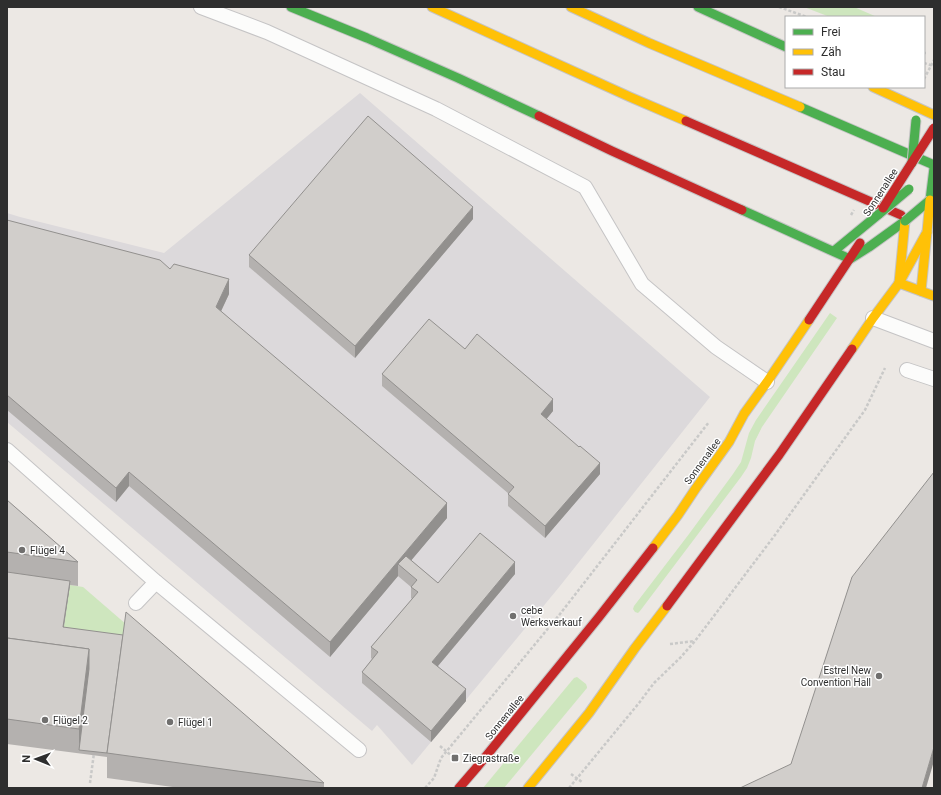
<svg xmlns="http://www.w3.org/2000/svg" width="941" height="795" viewBox="0 0 941 795" font-family="Roboto,sans-serif">
<rect width="100%" height="100%" fill="#ece8e4"/>
<polygon fill="#dcd9db" points="360,93 710,397 560,586 412,765 377,725 372,731 7,422 7,213 20,217 164,253"/>
<g fill="#cee6be">
<polygon points="804,7 854,7 877,17 830,17"/>
<polygon points="830,313 837,318 762,427 755,441 751,458 747,468 741,477 640,611 638,613 635,612 633,609 634,606 689,534 733,474 741,462 749,433 756,420"/>
<polygon points="70,585 83,587 127,625 126,640 63,631"/>
<polygon points="577,677 586,684 587,687 587,688 504,788 483,788 574,678"/>
</g>
<g fill="none" stroke-linecap="round" stroke-linejoin="round">
<defs>
<g id="lane">
<polyline points="201,7 267,32 436,109 585,187 642,284 716,347 767,382"/>
<polyline points="873,318 934,341"/>
<polyline points="907,370 934,379"/>
<polyline points="7,450 156,582 359,750"/>
<polyline points="136,603 156,582"/>
</g>
<g id="fast">
<polyline points="291,7 367,38 458,78 539,116"/>
<polyline points="698,7 786,47"/>
<polyline points="800,107 934,165"/>
<polyline points="930,200 934,168"/>
<polyline points="742,210 850,259 869,247 905,221"/>
<polyline points="834,251 879,214"/>
</g>
<g id="slow">
<polyline points="432,7 630,97 686,121"/>
<polyline points="571,7 649,43 800,107"/>
<polyline points="873,87 934,115"/>
<polyline points="905,221 899,283 934,296"/>
<polyline points="921,291 927,232"/>
<polyline points="852,349 873,318 899,283 927,232"/>
<polyline points="653,548 678,515 696,488 729,442 744,414 767,382 809,320"/>
<polyline points="528,788 589,713 635,648 667,606"/>
</g>
<g id="jam">
<polyline points="539,116 612,151 742,210"/>
<polyline points="686,121 901,215"/>
<polyline points="809,320 860,243"/>
<polyline points="667,606 779,455 852,349"/>
<polyline points="459,788 478,766 599,617 653,548"/>
</g>
</defs>
<use href="#lane" stroke="#c5c4c5" stroke-width="16"/>
<use href="#fast" stroke="#c5c4c5" stroke-width="11"/>
<use href="#slow" stroke="#c5c4c5" stroke-width="11"/>
<use href="#jam" stroke="#c5c4c5" stroke-width="11"/>
<g stroke="#c9c9c8" stroke-width="2.5" stroke-dasharray="3 2" stroke-linecap="butt">
<polyline points="779,7 807,17"/>
<polyline points="924,53 926,53"/>
<polyline points="924,63 934,66"/>
<polyline points="924,79 934,60"/>
<polyline points="670,644 695,641"/>
<polyline points="440,746 453,757"/>
<polyline points="571,774 582,782"/>
<polyline points="90,783 94,753"/>
<polyline points="425,788 434,778 441,758 560,614 709,422"/>
<polyline points="569,788 639,703 654,683 681,657 695,641 775,535 865,410 885,368"/>
</g>
<use href="#lane" stroke="#fcfcfb" stroke-width="14"/>
<use href="#fast" stroke="#4caf50" stroke-width="9"/>
<use href="#slow" stroke="#ffc107" stroke-width="9"/>
<use href="#jam" stroke="#c62828" stroke-width="9"/>
<defs>
<g id="fast-bridge">
<polyline points="912,163 916,120"/>
<polyline points="879,214 909,189"/>
<polyline points="905,221 930,200"/>
</g>
<polyline id="slow-bridge" points="927,232 930,200"/>
<polyline id="jam-bridge" points="883,208 934,128"/>
</defs>
<use href="#fast-bridge" stroke="#c5c4c5" stroke-width="11" stroke-linecap="butt"/>
<use href="#slow-bridge" stroke="#c5c4c5" stroke-width="11" stroke-linecap="butt"/>
<use href="#jam-bridge" stroke="#c5c4c5" stroke-width="11" stroke-linecap="butt"/>
<polyline stroke="#c9c9c8" stroke-width="2.5" stroke-dasharray="3 2" stroke-linecap="butt" points="851,215 854,210"/>
<use href="#fast-bridge" stroke="#4caf50" stroke-width="9"/>
<use href="#slow-bridge" stroke="#ffc107" stroke-width="9"/>
<use href="#jam-bridge" stroke="#c62828" stroke-width="9"/>
</g>
<g fill="#b4b1af">
<polygon points="473,219 355,358 249,267 249,255"/>
<polygon points="7,220 170,269 229,294 221,311 447,518 411,560 438,583 515,574 438,666 466,701 431,742 362,683 362,672 372,659 371,658 371,647 412,599 411,598 411,587 398,576 330,657 129,486 116,502 7,410"/>
<polygon points="465,349 553,411 546,419 600,474 545,538 508,506 508,494 509,494 382,386 382,374"/>
<polygon points="7,500 78,562 78,586 70,585 64,627 324,783 324,788 180,788 107,778 107,757 7,744"/>
</g>
<g fill="#92908e">
<polygon points="473,207 473,219 355,358 355,346"/>
<polygon points="229,279 229,294 216,322 216,307"/>
<polygon points="553,399 553,411 541,426 541,414"/>
<polygon points="600,463 600,474 545,538 545,526"/>
<polygon points="129,472 129,486 116,502 116,488"/>
<polygon points="447,503 447,518 404,569 398,564 398,576 330,657 330,642"/>
<polygon points="515,562 515,574 432,673 432,662"/>
<polygon points="70,581 70,585 63,631 63,627"/>
<polygon points="89,649 89,673 79,750 79,729"/>
<polygon points="466,689 466,701 431,742 431,731"/>
<polygon points="934,747 934,761 926,788 922,788"/>
</g>
<g fill="#d1cecb" stroke="#92908e">
<polygon points="368,116 473,207 355,346 249,255"/>
<polygon points="7,220 160,260 170,269 174,264 229,279 216,307 447,503 330,642 129,472 116,488 7,395"/>
<polygon points="429,319 465,349 477,334 553,399 541,414 579,447 580,446 600,463 545,526 508,494 514,487 382,374"/>
<polygon points="934,472 934,747 922,788 740,788 791,764 852,577"/>
<polygon points="7,500 78,562 7,552"/>
<polygon points="480,533 515,562 432,662 466,689 431,731 362,672 378,652 371,647 418,592 411,587 417,580 398,564 406,556 438,583"/>
<polygon points="7,572 70,581 63,627 123,635 107,753 79,750 89,669 89,649 7,638"/>
<polygon points="126,612 324,783 107,753"/>
<polygon points="7,638 89,649 79,729 7,719"/>
</g>
<g fill="#706f6e" stroke="#fff" stroke-width="1.5">
<circle cx="22" cy="550" r="4"/>
<circle cx="513" cy="616" r="4"/>
<circle cx="879" cy="676" r="4"/>
<circle cx="45" cy="720" r="4"/>
<circle cx="170" cy="722" r="4"/>
<rect x="451" y="754" width="8" height="8" rx="2"/>
</g>
<g text-anchor="middle" stroke-width="3" stroke-linejoin="round" paint-order="stroke">
<g font-size="10" fill="#2e2e2e" stroke="#fff">
<text transform="translate(880 192) rotate(-57)" y="4">Sonnenallee</text>
<text transform="translate(702 461) rotate(-54)" y="4">Sonnenallee</text>
<text transform="translate(504 717) rotate(-51)" y="4">Sonnenallee</text>
</g>
<g font-size="10" fill="#2e2e2e" stroke="#fff" text-anchor="start">
<text x="30" y="554">Flügel 4</text>
<text x="521" y="614">cebe<tspan x="521" dy="12">Werksverkauf</tspan></text>
<text x="871" y="674" text-anchor="end">Estrel New<tspan x="871" dy="12">Convention Hall</tspan></text>
<text x="53" y="724">Flügel 2</text>
<text x="178" y="726">Flügel 1</text>
<text x="463" y="762">Ziegrastraße</text>
</g>
</g>
<rect width="941" height="795" fill="none" stroke="#2e2e2e" stroke-width="16"/>
<rect x="785" y="16" width="140" height="72" fill="#ffffff" stroke="#ababab"/>
<rect x="793" y="29" width="20" height="6" fill="#4caf50" stroke="#ababab"/>
<text x="821" y="36" font-size="12" fill="#2e2e2e">Frei</text>
<rect x="793" y="49" width="20" height="6" fill="#ffc107" stroke="#ababab"/>
<text x="821" y="56" font-size="12" fill="#2e2e2e">Zäh</text>
<rect x="793" y="69" width="20" height="6" fill="#c62828" stroke="#ababab"/>
<text x="821" y="76" font-size="12" fill="#2e2e2e">Stau</text>
<g transform="translate(36 759) rotate(271)" stroke="#ffffff" stroke-width="3" paint-order="stroke">
<path d="M0-3L7 15L0 10L-7 15Z" fill="#2e2e2e"/>
<text y="-6" font-size="11" font-weight="bold" text-anchor="middle" fill="#2e2e2e">N</text>
</g>
</svg>
